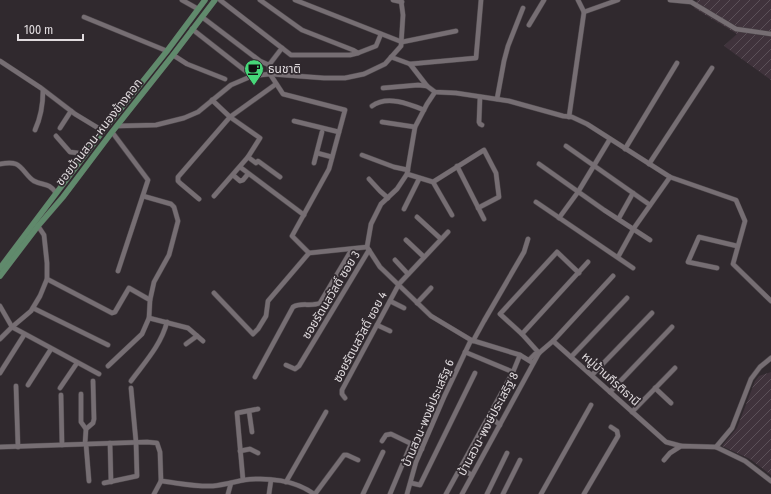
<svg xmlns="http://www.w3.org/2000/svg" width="771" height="494" viewBox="0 0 771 494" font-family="'Fira Sans Condensed','Noto Sans Thai',sans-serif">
<defs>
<pattern id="industrial-furrows" width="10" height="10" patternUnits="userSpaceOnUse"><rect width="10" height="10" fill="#40333c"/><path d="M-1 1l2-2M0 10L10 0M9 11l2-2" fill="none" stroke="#5b5058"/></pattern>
</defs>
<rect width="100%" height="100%" fill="#30292e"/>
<g fill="url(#industrial-furrows)">
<polygon points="697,0 771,0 771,80 724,46 737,34 694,8"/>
<polygon points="771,372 771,475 750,459 722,446 737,428 755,381 759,376"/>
</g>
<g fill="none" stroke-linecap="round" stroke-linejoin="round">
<defs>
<g id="minor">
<polyline points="182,0 198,9"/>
<polyline points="220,0 291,55 350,55 358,53"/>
<polyline points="260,0 302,30 353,50 358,53 376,46 381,34"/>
<polyline points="295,0 402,42"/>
<polyline points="393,0 402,2"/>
<polyline points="578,0 584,12"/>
<polyline points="670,0 691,2 736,29 771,34"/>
<polyline points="584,12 618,0"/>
<polyline points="84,17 167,51"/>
<polyline points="202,17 260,61 269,65 270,74 283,94 345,110 329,169 292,236 309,253 367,247"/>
<polyline points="529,25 544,0"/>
<polyline points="192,29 252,76"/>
<polyline points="402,42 456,31"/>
<polyline points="173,55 187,64 225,79"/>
<polyline points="391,57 410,64 427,86 435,92 456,93 509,101 563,116 572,117 587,124 670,177 736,200 745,221 733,264 771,301"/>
<polyline points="0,61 41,88 75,114 103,131"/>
<polyline points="410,64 476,58 481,0"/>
<polyline points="269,65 282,48"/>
<polyline points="383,88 418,85 427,86"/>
<polyline points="435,92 427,104 415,127 407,174 397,189 381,204 371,224 367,247 380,267 431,316 471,340 520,355 533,363"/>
<polyline points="480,97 479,122 480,124 482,125"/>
<polyline points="497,99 504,61 508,46 523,8"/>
<polyline points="212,100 230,117 260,138 248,157 214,196"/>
<path d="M372,106C387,95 409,104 424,110"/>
<polyline points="569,117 584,12"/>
<polyline points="294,121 339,132"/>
<polyline points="382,122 415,127"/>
<polyline points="117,126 156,125 184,118 198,112 231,85 252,76 270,74 324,78 345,78 364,74 385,64 401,46 403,15 401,0"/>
<polyline points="60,128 71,111"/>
<path d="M35,130C41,117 43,104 43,90"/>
<polyline points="112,132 148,180 118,271"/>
<polyline points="56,136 70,152 78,153 83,157"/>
<polyline points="566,146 650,205"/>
<polyline points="625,149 677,63"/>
<polyline points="317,153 332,157"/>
<polyline points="362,155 394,167 408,170"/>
<polyline points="248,157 256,163 258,161 280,177"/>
<polyline points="314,163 322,132"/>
<path d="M0,164C5,163 11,162 16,164C23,167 27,177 34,181C43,186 49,182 56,193"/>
<polyline points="539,164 604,210 650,240"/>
<polyline points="649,164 712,68"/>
<polyline points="457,166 484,219"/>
<polyline points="240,167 304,215"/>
<polyline points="407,174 433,182 484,150 496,173 499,197 478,208"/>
<polyline points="233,175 240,181 243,180 248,174"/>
<polyline points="369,179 380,191 388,198"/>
<polyline points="433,182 452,215"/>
<polyline points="143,196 171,204 174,207 178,221 169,255 154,282 150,300"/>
<polyline points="199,199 180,183 178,181 178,177 230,117 276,84"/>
<polyline points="536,202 633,268"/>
<polyline points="404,209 419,179"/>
<polyline points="417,217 441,239"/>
<polyline points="559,218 578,192 610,139"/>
<polyline points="619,218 633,193"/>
<polyline points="406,240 424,257"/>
<polyline points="618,257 634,228 670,177"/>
<polyline points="395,260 408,274"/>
<polyline points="717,268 688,262 699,237 737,246"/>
<polyline points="47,279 112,313 115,312 129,288 150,300 149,318 142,334 108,366"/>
<polyline points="214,293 253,334 258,329 266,316 268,301 309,253"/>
<polyline points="390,301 404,308"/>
<polyline points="417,303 431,288"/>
<polyline points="0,306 12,327 99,374"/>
<polyline points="33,308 108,345"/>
<polyline points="149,318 188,328 203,341"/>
<polyline points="377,325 390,331"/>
<polyline points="522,334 588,262"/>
<polyline points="0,339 12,327 31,311 40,296 47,279 47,263 44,235 38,226"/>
<polyline points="473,341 484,321 524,252 528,239"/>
<polyline points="553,341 666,442 681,446"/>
<polyline points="186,344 197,336"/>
<polyline points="465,352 513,372 520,355"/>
<polyline points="539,353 522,334 500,314 557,252 579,273"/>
<polyline points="571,357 627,298"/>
<polyline points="529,360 535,354 539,353"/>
<polyline points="286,365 295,369 299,366 369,250"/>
<polyline points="0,373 24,335"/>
<polyline points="592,375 652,313"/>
<path d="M255,377L293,307C301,302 311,307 320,303L352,249"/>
<path d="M131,381C145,362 161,345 167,322"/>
<polyline points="28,385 51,349"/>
<polyline points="16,386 18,447"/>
<polyline points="60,388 77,363"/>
<polyline points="655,388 671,403"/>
<polyline points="610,392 672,327"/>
<polyline points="81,394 81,422 86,429"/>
<polyline points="61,395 62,445"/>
<polyline points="345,398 342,394 342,390 399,284 448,232"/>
<polyline points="249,411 252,432"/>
<polyline points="632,412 675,368"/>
<polyline points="489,416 500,425"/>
<polyline points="382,441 386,435 391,434 422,449"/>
<polyline points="110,443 111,482"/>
<polyline points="85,444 86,429 93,423 94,419 93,381"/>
<polyline points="86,444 89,481"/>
<polyline points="0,447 147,442 157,443 160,452 161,481"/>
<polyline points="716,447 732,428 751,379 760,367 771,358"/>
<polyline points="240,451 250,449 258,453"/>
<polyline points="664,460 670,453 681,446 716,447 745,461 771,481"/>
<polyline points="461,469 472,475"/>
<polyline points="243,480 237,413 258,409"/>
<path d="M161,481C178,483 196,487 213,486C223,485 234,482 244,480C267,477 295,480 314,494"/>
<polyline points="286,482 326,412"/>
<polyline points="104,483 137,476 136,442 131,388"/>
<polyline points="411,483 420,485 475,373"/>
<polyline points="154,494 161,481"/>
<polyline points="228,494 231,483"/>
<polyline points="269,494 271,480"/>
<polyline points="315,494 344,455 347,455 358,460"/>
<polyline points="363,494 383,452"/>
<polyline points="390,494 411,444"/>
<polyline points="407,494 416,462 444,397 471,340"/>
<polyline points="446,494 513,372"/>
<polyline points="462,494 539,353 553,341 613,276"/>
<polyline points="487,494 507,453"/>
<polyline points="503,494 520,460"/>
<polyline points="541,494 591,405"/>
<polyline points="584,494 618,436 617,431 611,427"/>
</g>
<g id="major">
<polyline points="0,268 103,131 167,51 205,0"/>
<polyline points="0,276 38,226 63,197 112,132 173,55 215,0"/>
</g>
</defs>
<use href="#minor" stroke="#4c464a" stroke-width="5.5"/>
<use href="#major" stroke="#4c464a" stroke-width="6"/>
<use href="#minor" stroke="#766e73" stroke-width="4.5"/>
<use href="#major" stroke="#608a6c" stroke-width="5.5"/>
</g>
<defs>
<symbol id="cafe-pin" viewBox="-11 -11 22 30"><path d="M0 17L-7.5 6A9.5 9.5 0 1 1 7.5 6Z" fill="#47d779" stroke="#30292e"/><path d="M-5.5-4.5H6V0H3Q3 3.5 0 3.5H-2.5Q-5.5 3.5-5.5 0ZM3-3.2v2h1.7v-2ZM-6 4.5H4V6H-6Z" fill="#111"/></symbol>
</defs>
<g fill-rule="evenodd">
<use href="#cafe-pin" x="243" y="58" width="22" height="30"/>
</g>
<g text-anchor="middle" stroke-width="3.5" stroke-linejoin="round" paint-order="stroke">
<g font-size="12" fill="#e0dbde" stroke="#30292e" text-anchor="start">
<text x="268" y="73">ธนชาติ</text>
</g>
<g font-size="12" fill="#e0dbde" stroke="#30292e">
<text transform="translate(99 132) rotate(-52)" y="4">ซอยบ้านสวน-หนองข้างคอก</text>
<text transform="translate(331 295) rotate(-59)" y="4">ซอยรัตนสวัสดิ์ ซอย 3</text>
<text transform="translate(360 337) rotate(-62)" y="4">ซอยรัตนสวัสดิ์ ซอย 4</text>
<text transform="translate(611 379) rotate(42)" y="4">หมู่บ้านกีรติธานี</text>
<text transform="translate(428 413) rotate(-67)" y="4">บ้านสวน-พงษ์ประเสริฐ 6</text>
<text transform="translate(488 424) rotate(-62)" y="4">บ้านสวน-พงษ์ประเสริฐ 8</text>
</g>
</g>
<path d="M18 34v6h65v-6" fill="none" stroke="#e0dbde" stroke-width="2"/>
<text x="24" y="34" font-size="12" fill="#e0dbde" stroke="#30292e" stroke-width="3" paint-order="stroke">100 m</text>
</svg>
